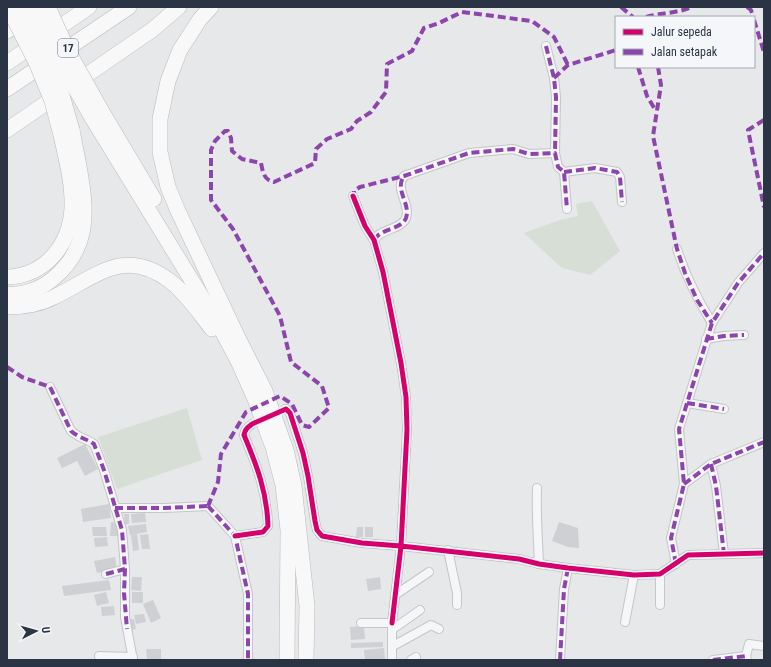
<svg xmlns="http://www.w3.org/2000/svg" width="771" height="667" viewBox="0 0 771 667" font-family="'Roboto Condensed',sans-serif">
<rect width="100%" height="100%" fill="#e6e8ea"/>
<g fill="#d6ded6">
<polygon points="592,201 620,251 590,275 562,268 524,233 560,220 578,216 576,204"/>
<polygon points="187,408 202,460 117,489 98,437"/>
</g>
<g fill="#ced0d3">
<polygon points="85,444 98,469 85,476 77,461 62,468 57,458"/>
<polygon points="109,504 111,518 83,522 81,509"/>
<polygon points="145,513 146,522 132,523 131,514"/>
<polygon points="124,514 129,514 129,524 125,524"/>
<polygon points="111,522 119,523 118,536 110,536"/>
<polygon points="559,522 578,528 579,548 568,547 552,541"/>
<polygon points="146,524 147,532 130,535 128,526"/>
<polygon points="92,527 106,527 107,536 93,536"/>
<polygon points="357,527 363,527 363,537 356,537"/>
<rect x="365" y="527" width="8" height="10"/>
<polygon points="137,534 139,550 133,551 131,535"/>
<polygon points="148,534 150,549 142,549 140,535"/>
<polygon points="107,537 108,546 95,547 94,538"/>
<polygon points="115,557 117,569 97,573 94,561"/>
<polygon points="132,577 142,577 141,591 131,590"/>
<polygon points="380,577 381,589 368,591 366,579"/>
<polygon points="109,580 111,590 64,596 62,586"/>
<polygon points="106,592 109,603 97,606 94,595"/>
<rect x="132" y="592" width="11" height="11"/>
<polygon points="153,600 161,618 151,623 143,604"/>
<polygon points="114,606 115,615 102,616 101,607"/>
<polygon points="144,614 146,622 136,624 134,615"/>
<polygon points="130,619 134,619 136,629 132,630"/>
<polygon points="364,626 365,639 351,640 350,627"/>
<polygon points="383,642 383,647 351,648 351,643"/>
<polygon points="384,648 385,660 365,660 364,650"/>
<polygon points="146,649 161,649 161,660 147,660"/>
</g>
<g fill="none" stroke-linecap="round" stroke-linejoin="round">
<defs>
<g id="minor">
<polyline points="546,46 554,78 556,97 555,153"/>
<polyline points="564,172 595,168 617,172 620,177 622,202"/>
<path d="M374,240C381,228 401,230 406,218C411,203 394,190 404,176L469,153L513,149L529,154L555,153L558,167L564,172L567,209"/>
<path d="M677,249C686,277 697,299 712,323"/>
<polyline points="706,339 724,336 744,335"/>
<path d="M50,387L71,431C79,438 87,439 94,444L104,470L122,530L125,569V617L133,660"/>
<polyline points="687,403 724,409"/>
<polyline points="285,409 286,409 290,413 303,453 308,476 315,521 317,530 322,536 362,543 401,546 407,430 406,397 401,363 383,272 374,240 365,226 353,196"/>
<polyline points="711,464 716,486 724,554"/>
<polyline points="684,484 711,464 764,442"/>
<path d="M537,488C536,513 538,539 539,564"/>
<polyline points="115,508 164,508 208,506 235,536 248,594 248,660"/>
<path d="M235,536L263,532L268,526C267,492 257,466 244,435C245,429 248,427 252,424"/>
<polyline points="448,550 457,593 457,605"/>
<polyline points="676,564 671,538 684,484 679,429 712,323 738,283 764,253"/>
<polyline points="106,574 125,569"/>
<polyline points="660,574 660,605"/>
<polyline points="395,595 429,572"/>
<polyline points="625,622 634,575"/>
<polyline points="361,623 392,623 392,660"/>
<polyline points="392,623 401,546 519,559 539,564 568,568 634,575 660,574 688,555 764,553"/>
<polyline points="393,629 420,610"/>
<polyline points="393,646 431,625 439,629"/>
<polyline points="99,656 133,657"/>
<polyline points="411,660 416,657"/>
<polyline points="560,660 564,589 568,568"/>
<polyline points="713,660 746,656"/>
<polyline points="747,660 746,656 749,644 764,646"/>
</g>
<g id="motorway">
<polyline points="211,7 200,19 180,50 168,81 160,119 160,152 168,187 178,211 239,340 265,391 286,450 294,486 307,606 306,660"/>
<polyline points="7,31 28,17"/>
<polyline points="7,63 89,7"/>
<polyline points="7,89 129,7"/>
<polyline points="101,110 154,199"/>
<polyline points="91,116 219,325 238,361 255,399 273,447 283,485 288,530 287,660"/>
<polyline points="7,130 152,30 179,7"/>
<path d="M7,277C45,276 70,245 72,208C73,184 66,158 61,135"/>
<path d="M7,294C24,296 43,288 55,277C64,269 72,260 77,248C93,215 78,165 72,130"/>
<path d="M7,307C24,307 39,305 54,297C96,277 124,246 170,281C187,294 199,313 212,329"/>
</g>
</defs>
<use href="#minor" stroke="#c4c6c8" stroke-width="10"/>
<use href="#motorway" stroke="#b8bbbf" stroke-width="16"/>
<use href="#minor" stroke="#f5f6f7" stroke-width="8"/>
<use href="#motorway" stroke="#f8f8f8" stroke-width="15"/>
<defs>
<g id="motorway-bridge">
<polyline points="8,7 35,60 52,101 61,135"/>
<polyline points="21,7 37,37 59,85 72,130"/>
<polyline points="37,7 59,60 91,116"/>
<polyline points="48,7 69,53 101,110"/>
</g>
</defs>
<use href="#motorway-bridge" stroke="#b8bbbf" stroke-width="16" stroke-linecap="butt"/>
<use href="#motorway-bridge" stroke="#f8f8f8" stroke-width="15"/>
<g stroke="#8e44ad" stroke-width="4" stroke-dasharray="8 4" stroke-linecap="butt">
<polyline points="621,7 633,17"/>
<polyline points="747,7 751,10 753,17"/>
<path d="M646,17C661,13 678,13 692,7"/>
<polyline points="754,20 764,52"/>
<polyline points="546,46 554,78 556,97 555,153"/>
<polyline points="638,67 647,96 656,111"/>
<polyline points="658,67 661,85 653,136 677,249 685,273 697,300 712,323"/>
<polyline points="554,78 568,65 616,50"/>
<polyline points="764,120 748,130 764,207"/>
<polyline points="564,172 595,168 617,172 620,177 622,202"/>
<polyline points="354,199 354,191 360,187 404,176 469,153 513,149 529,154 555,153 558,167 564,172 567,209"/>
<path d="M374,240C381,228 401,230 406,218C411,203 394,190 404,176"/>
<polyline points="706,339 724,336 744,335"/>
<path d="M7,367L22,377L50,387L71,431C79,438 87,439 94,444L104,470L122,530L125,569L124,593L127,629"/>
<polyline points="687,403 724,409"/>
<polyline points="711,464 716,486 724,554"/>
<polyline points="684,484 711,464 764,442"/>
<path d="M208,506L218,482L221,454L246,412L280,396L292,404L302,425L309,427L329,408L322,386L291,362L280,316L233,229L211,200V150L215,141L225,131H228L231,138L232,151L242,159L261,163C263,173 264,180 274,182L315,163L316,149L327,139L351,129L357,121L371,112L386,92L387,64L412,51L424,28L439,23L462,12L532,21L554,37L568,65"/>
<polyline points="208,506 235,536 248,594 248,660"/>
<polyline points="115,508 164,508 208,506"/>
<polyline points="676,564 671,538 684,484 679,429 712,323 738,283 764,253"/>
<polyline points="106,574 125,569"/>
<polyline points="560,660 564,589 568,568"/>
<polyline points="713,660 746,656"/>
</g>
<defs>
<g id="cycleway">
<path d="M235,536L263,532L268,526C267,492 257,466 244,435C245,429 248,427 252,424L286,409L290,413L303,453L308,476L315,521L317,530L322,536L362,543L401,546L407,430L406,397L401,363L383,272L374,240L365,226L353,196"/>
<polyline points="392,623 401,546 519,559 539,564 568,568 634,575 660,574 688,555 764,553"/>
</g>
</defs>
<use href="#cycleway" stroke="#f4f6f9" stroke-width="8"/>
<use href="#cycleway" stroke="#d6006c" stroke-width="5"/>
</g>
<g text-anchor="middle" stroke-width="4" stroke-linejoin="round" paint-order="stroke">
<rect fill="#f4f6f9" stroke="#676e7b" stroke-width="1" x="58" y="39" width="20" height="18" rx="3"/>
<g font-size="11" font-weight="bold" fill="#2b3445">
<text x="68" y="52">17</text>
</g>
</g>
<rect width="771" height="667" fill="none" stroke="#2b3445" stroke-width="16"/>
<rect x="615" y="16" width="140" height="52" fill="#f4f6f9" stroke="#a4a8b1"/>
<rect x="623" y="29" width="20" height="6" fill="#d6006c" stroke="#a4a8b1"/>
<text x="651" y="36" font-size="12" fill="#2b3445">Jalur sepeda</text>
<rect x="623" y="49" width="20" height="6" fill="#8e44ad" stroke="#a4a8b1"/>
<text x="651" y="56" font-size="12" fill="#2b3445">Jalan setapak</text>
<g transform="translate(36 631) rotate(84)" stroke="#f4f6f9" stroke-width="3" paint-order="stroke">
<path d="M0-3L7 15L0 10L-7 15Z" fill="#2b3445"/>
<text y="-6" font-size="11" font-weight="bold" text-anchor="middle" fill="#2b3445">U</text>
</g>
</svg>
